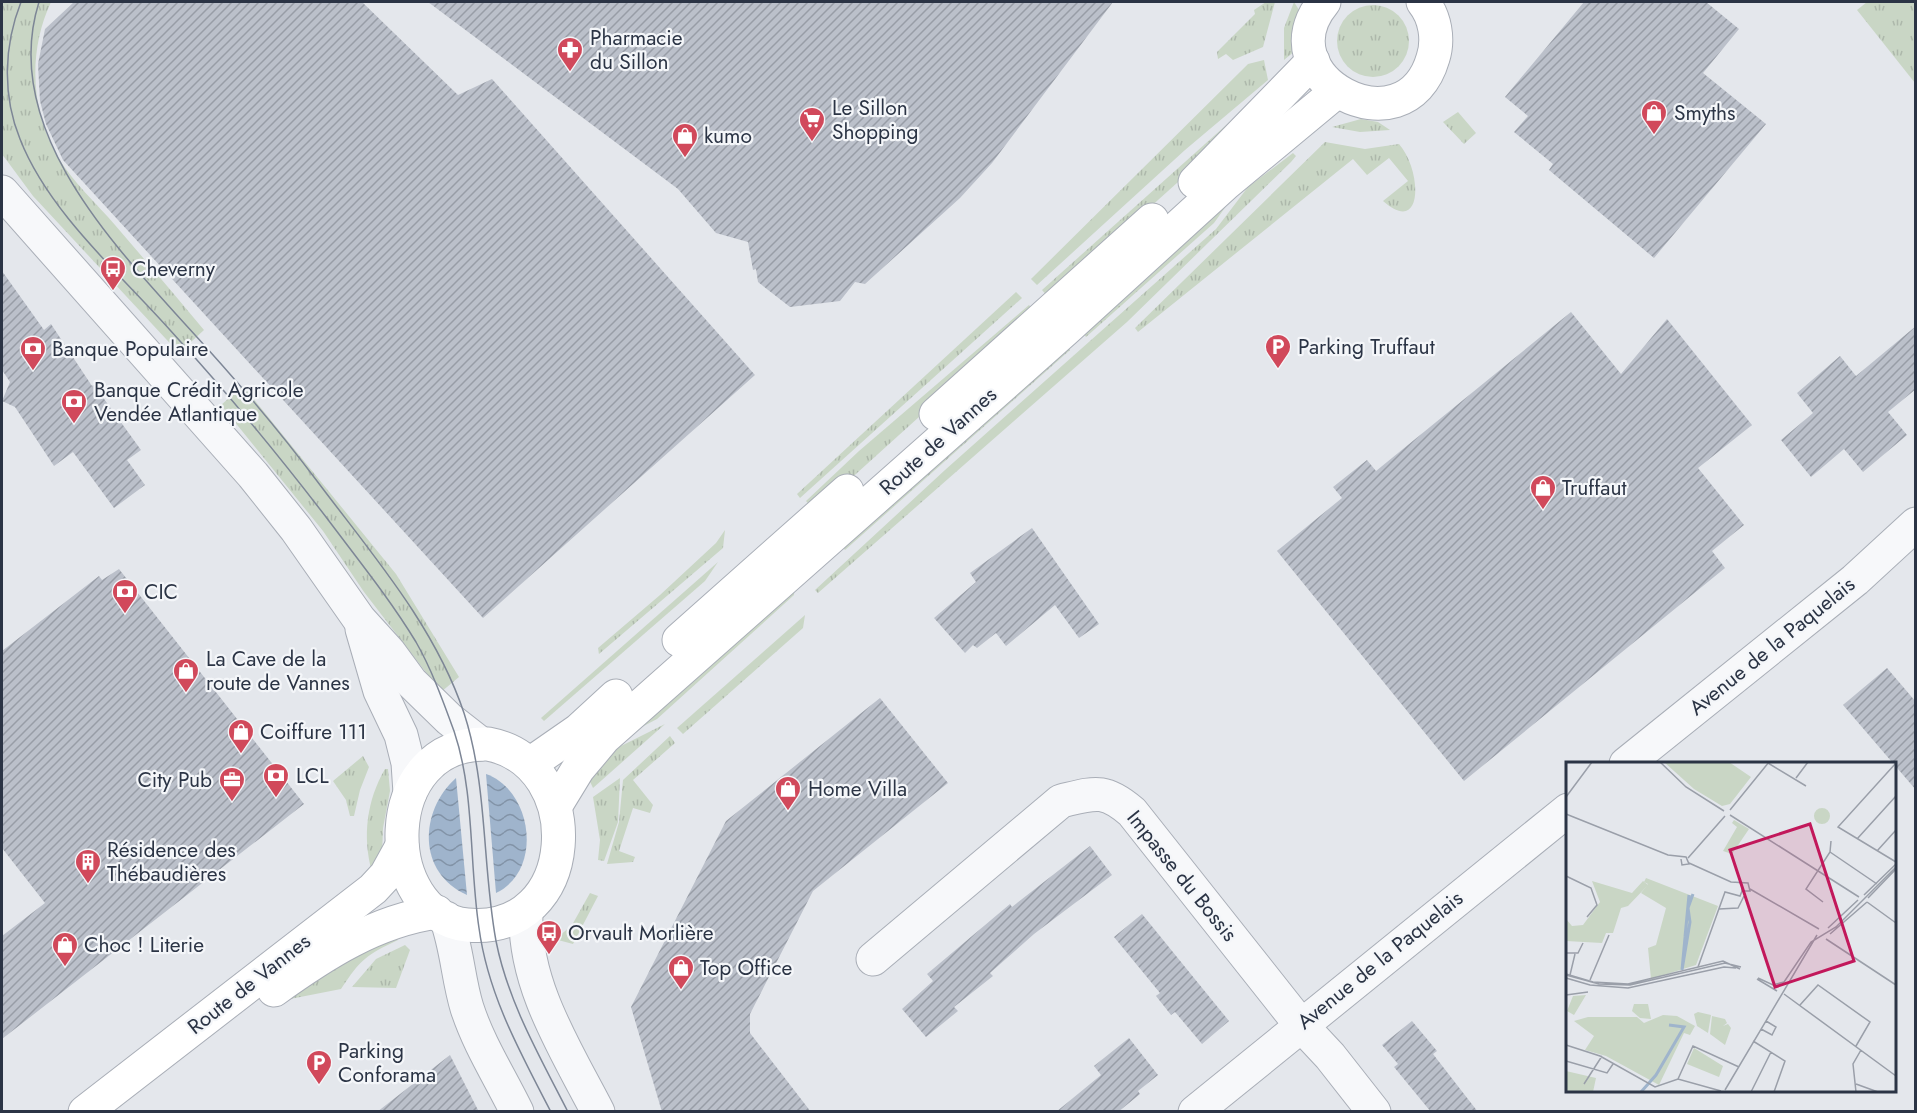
<svg xmlns="http://www.w3.org/2000/svg" width="1917" height="1113" viewBox="0 0 1917 1113" font-family="Jost,sans-serif">
<defs>
<pattern id="grass-tufts" width="24" height="20" patternUnits="userSpaceOnUse" patternTransform="scale(1.5)"><rect width="24" height="20" fill="#c9d6c5"/><path d="M3 7l-1-3M5 7V3M7 7l1-3M15 17l-1-3M17 17v-4M19 17l1-3" fill="none" stroke="#adb8ab"/></pattern>
<pattern id="water-waves" width="16" height="10" patternUnits="userSpaceOnUse" patternTransform="scale(1.5)"><rect width="16" height="10" fill="#9fb4cc"/><path d="M0 5q4-4 8 0t8 0" fill="none" stroke="#8293a7"/></pattern>
<pattern id="building-hatch" width="6" height="6" patternUnits="userSpaceOnUse" patternTransform="scale(1.5)"><rect width="6" height="6" fill="#bbc0ca"/><path d="M-1 1l2-2M0 6l6-6M5 7l2-2" fill="none" stroke="#989da6"/></pattern>
</defs>
<rect width="100%" height="100%" fill="#e4e7ec"/>
<g fill="url(#grass-tufts)">
<path d="M2,2H51C28,51 30,112 59,159C74,183 97,204 115,225C145,260 175,295 204,330L179,353L33,196L2,154Z"/>
<polygon points="1266,2 1275,2 1263,47 1233,60 1226,54 1218,59 1217,52 1255,14 1254,10"/>
<polygon points="1294,2 1301,13 1295,51 1284,60 1284,28"/>
<polygon points="1867,2 1915,2 1915,83 1857,10"/>
<circle cx="1373" cy="41" r="36"/>
<polygon points="1264,60 1268,80 1185,150 1037,285 1031,279 1241,71 1248,64"/>
<polygon points="1243,110 1217,147 1049,298 1042,290"/>
<polygon points="1458,112 1476,133 1464,144 1443,122"/>
<polygon points="1361,119 1378,122 1390,130 1360,132 1332,127"/>
<path d="M1325,142L1365,149L1399,144C1422,170 1424,237 1383,201L1408,181L1389,158L1367,175L1353,159L1138,332L1135,328Z"/>
<polygon points="1293,153 1296,156 1291,162 1127,322 818,593 815,590 945,470 1216,229 1248,187"/>
<polygon points="1229,202 1214,223 1086,337 1077,326"/>
<polygon points="1016,292 1022,298 800,498 797,494"/>
<polygon points="1029,305 1035,312 815,511 806,501 859,451"/>
<polygon points="1063,342 1070,350 845,550 836,540"/>
<polygon points="243,386 396,574 459,677 441,692 364,592 323,531 221,405"/>
<polygon points="725,530 723,548 599,654 598,648 660,595 716,543"/>
<polygon points="718,562 705,581 544,721 541,718"/>
<polygon points="795,583 794,595 657,719 638,729"/>
<polygon points="805,615 803,628 683,734 677,728"/>
<polygon points="665,724 593,788 586,773 615,749"/>
<polygon points="670,736 675,743 633,780 653,805 650,813 633,808 619,851 635,857 633,862 607,864 619,822 623,780"/>
<polygon points="363,756 369,767 360,790 354,816 350,816 346,800 333,781"/>
<path d="M385,769H388L390,791L383,828L382,856L372,872C362,836 367,800 385,769Z"/>
<polygon points="620,778 618,822 604,861 598,860 600,840 593,797"/>
<polygon points="590,893 598,896 573,944 558,940 557,938 572,925"/>
<path d="M395,936L398,940C366,955 361,959 341,989L290,999L295,988Z"/>
<polygon points="405,945 410,950 396,988 352,987 376,959"/>
</g>
<g fill="url(#water-waves)">
<path d="M486,774C532,790 544,870 496,893Z"/>
<path d="M456,778L467,895C417,873 419,811 456,778Z"/>
</g>
<g fill="url(#building-hatch)">
<polygon points="74,2 362,2 458,95 492,79 755,375 483,618 63,160 46,124 40,101 38,64 45,29"/>
<polygon points="428,2 1113,2 992,163 960,198 865,284 855,282 840,301 790,307 758,282 756,269 753,270 748,242 716,233 678,189"/>
<polygon points="1584,2 1706,2 1739,29 1703,73 1766,124 1654,258 1549,170 1553,164 1514,132 1528,116 1505,97"/>
<polygon points="2,271 44,330 51,324 92,386 94,385 141,450 127,460 145,485 114,508 73,452 54,466 15,407 2,401 10,382 2,370"/>
<polygon points="1571,312 1621,374 1667,319 1752,425 1698,468 1744,525 1712,551 1725,568 1464,781 1277,551 1342,498 1333,487 1367,460 1376,471"/>
<polygon points="1916,326 1916,389 1888,412 1907,435 1863,472 1844,449 1811,477 1781,440 1813,413 1797,393 1840,356 1856,376"/>
<polygon points="1032,528 1099,624 1079,638 1055,605 1006,646 996,633 977,648 973,645 965,653 934,618 976,582 970,573"/>
<polygon points="119,569 304,804 2,1039 2,936 45,903 2,848 2,651 99,576 102,580"/>
<polygon points="1887,668 1916,702 1916,790 1843,705"/>
<polygon points="880,698 948,783 813,891 750,1014 750,1033 811,1112 662,1112 631,1007 726,821"/>
<polygon points="1090,846 1112,875 1034,934 990,973 993,976 954,1007 958,1011 926,1037 902,1009 933,981 927,974 1010,904 1012,907"/>
<polygon points="1142,914 1229,1021 1202,1044 1175,1012 1171,1015 1156,996 1160,993 1114,937"/>
<polygon points="1412,1021 1437,1051 1433,1054 1478,1112 1431,1112 1394,1067 1398,1064 1382,1045"/>
<polygon points="1129,1038 1158,1075 1138,1091 1140,1094 1118,1112 1056,1112 1101,1075 1094,1066"/>
<polygon points="450,1055 479,1112 377,1112"/>
</g>
<g fill="none" stroke-linecap="round" stroke-linejoin="round">
<defs>
<g id="minor">
<polyline points="1626,764 1855,580 1916,524"/>
<path d="M526,912C523,984 566,1050 598,1112"/>
<path d="M446,918C457,947 458,979 467,1008C479,1045 500,1077 517,1112"/>
<path d="M873,959L1061,801C1095,793 1104,788 1132,812L1300,1024L1330,1056L1374,1112"/>
<polyline points="1195,1112 1568,810"/>
</g>
<g id="tertiary">
<polyline points="2,192 253,475 296,529 359,619 389,652 411,682 449,719 481,744"/>
<polyline points="362,629 380,691 401,735 408,763 410,793"/>
</g>
<g id="secondary">
<path d="M1324,2C1261,77 1405,155 1433,58C1439,39 1435,17 1423,2"/>
<polyline points="1195,182 1313,61"/>
<polyline points="936,414 1152,220"/>
<polyline points="679,640 847,491"/>
<path d="M488,744C589,763 581,936 467,925C379,916 375,741 488,744Z"/>
<polyline points="530,764 579,730 616,696"/>
<polyline points="556,805 578,769 604,738 1065,330 1225,184 1336,92"/>
<path d="M274,990C324,954 375,921 437,912"/>
<polyline points="85,1112 373,889 386,875 402,846"/>
</g>
</defs>
<use href="#minor" stroke="#a9aeb7" stroke-width="35"/>
<use href="#tertiary" stroke="#a9aeb7" stroke-width="35"/>
<use href="#secondary" stroke="#a9aeb7" stroke-width="35"/>
<use href="#minor" stroke="#f7f8fa" stroke-width="33"/>
<use href="#tertiary" stroke="#f7f8fa" stroke-width="33"/>
<use href="#secondary" stroke="#fff" stroke-width="33"/>
<g stroke="#7d8696" stroke-width="1.5">
<path d="M21,2C4,45 2,95 20,139C48,211 119,273 170,330C225,390 276,452 326,517C356,557 390,599 416,642C432,670 443,701 454,731C475,793 469,863 479,928C488,995 520,1052 551,1112"/>
<path d="M39,2C0,126 110,241 185,324C231,374 276,426 317,481C371,553 435,626 464,713C488,787 482,865 496,941C508,1002 540,1057 568,1112"/>
</g>
</g>
<defs>
<symbol id="pharmacy-pin" viewBox="-11 -11 22 30"><path d="M0 17L-7.5 6A9.5 9.5 0 1 1 7.5 6Z" fill="#d1495b" stroke="#f4f6f9"/><path d="M-2-6h4v4h4v4h-4v4h-4v-4h-4v-4h4Z" fill="#fff"/></symbol>
<symbol id="shop-pin" viewBox="-11 -11 22 30"><path d="M0 17L-7.5 6A9.5 9.5 0 1 1 7.5 6Z" fill="#d1495b" stroke="#f4f6f9"/><path d="M-5-2.5h2.3a2.7 3.5 0 0 1 5.4 0H5L5.5 6h-11ZM-1.5-2.5h3a1.5 2.3 0 0 0-3 0Z" fill="#fff"/></symbol>
<symbol id="supermarket-pin" viewBox="-11 -11 22 30"><path d="M0 17L-7.5 6A9.5 9.5 0 1 1 7.5 6Z" fill="#d1495b" stroke="#f4f6f9"/><path d="M-6-5.5h2.5l.6 2H6L4.5 2H-2.5L-4.4-4H-6ZM-1.5 3.2a1.3 1.3 0 1 0 .1 0ZM3 3.2a1.3 1.3 0 1 0 .1 0Z" fill="#fff"/></symbol>
<symbol id="bus-pin" viewBox="-11 -11 22 30"><path d="M0 17L-7.5 6A9.5 9.5 0 1 1 7.5 6Z" fill="#d1495b" stroke="#f4f6f9"/><path d="M-5-6H5V4H4V6H2V4H-2V6H-4V4H-5ZM-3.5-4V0h7V-4ZM-3.5 1.2v1.5H-2V1.2ZM2 1.2v1.5H3.5V1.2Z" fill="#fff"/></symbol>
<symbol id="parking-pin" viewBox="-11 -11 22 30"><path d="M0 17L-7.5 6A9.5 9.5 0 1 1 7.5 6Z" fill="#d1495b" stroke="#f4f6f9"/><path d="M-3.5-5.5H1a3.5 3.5 0 0 1 0 7H-1V5.5H-3.5ZM-1-3.4V-.6H.8a1.4 1.4 0 0 0 0-2.8Z" fill="#fff"/></symbol>
<symbol id="bank-pin" viewBox="-11 -11 22 30"><path d="M0 17L-7.5 6A9.5 9.5 0 1 1 7.5 6Z" fill="#d1495b" stroke="#f4f6f9"/><path d="M-6-4H6V4H-6ZM0-2.3a2.3 2.3 0 1 0 0 4.6a2.3 2.3 0 1 0 0-4.6Z" fill="#fff"/></symbol>
<symbol id="office-pin" viewBox="-11 -11 22 30"><path d="M0 17L-7.5 6A9.5 9.5 0 1 1 7.5 6Z" fill="#d1495b" stroke="#f4f6f9"/><path d="M-6-3h4V-5.5h4V-3h4V5H-6ZM-1-4.5V-3h2v-1.5ZM-6 0V1H6V0Z" fill="#fff"/></symbol>
<symbol id="building-pin" viewBox="-11 -11 22 30"><path d="M0 17L-7.5 6A9.5 9.5 0 1 1 7.5 6Z" fill="#d1495b" stroke="#f4f6f9"/><path d="M-4-6H4V6H1V3H-1V6H-4ZM-2.5-4.3h1.7v1.8h-1.7ZM.8-4.3h1.7v1.8H.8ZM-2.5-1h1.7V.8h-1.7ZM.8-1h1.7V.8H.8Z" fill="#fff"/></symbol>
</defs>
<g fill-rule="evenodd">
<use href="#pharmacy-pin" x="555" y="35" width="30" height="40"/>
<use href="#shop-pin" x="1639" y="98" width="30" height="40"/>
<use href="#supermarket-pin" x="797" y="105" width="30" height="40"/>
<use href="#shop-pin" x="670" y="121" width="30" height="40"/>
<use href="#bus-pin" x="98" y="254" width="30" height="40"/>
<use href="#parking-pin" x="1263" y="332" width="30" height="40"/>
<use href="#bank-pin" x="18" y="334" width="30" height="40"/>
<use href="#bank-pin" x="59" y="387" width="30" height="40"/>
<use href="#shop-pin" x="1528" y="473" width="30" height="40"/>
<use href="#bank-pin" x="110" y="577" width="30" height="40"/>
<use href="#shop-pin" x="171" y="656" width="30" height="40"/>
<use href="#shop-pin" x="226" y="717" width="30" height="40"/>
<use href="#bank-pin" x="261" y="761" width="30" height="40"/>
<use href="#office-pin" x="217" y="765" width="30" height="40"/>
<use href="#shop-pin" x="773" y="774" width="30" height="40"/>
<use href="#building-pin" x="73" y="847" width="30" height="40"/>
<use href="#bus-pin" x="534" y="918" width="30" height="40"/>
<use href="#shop-pin" x="50" y="930" width="30" height="40"/>
<use href="#shop-pin" x="666" y="953" width="30" height="40"/>
<use href="#parking-pin" x="304" y="1048" width="30" height="40"/>
</g>
<g text-anchor="middle" stroke-width="4.5" stroke-linejoin="round" paint-order="stroke">
<g font-size="21" fill="#2b3445" stroke="#f4f6f9" text-anchor="start">
<text x="590" y="45">Pharmacie<tspan x="590" dy="24">du Sillon</tspan></text>
<text x="832" y="115">Le Sillon<tspan x="832" dy="24">Shopping</tspan></text>
<text x="1674" y="120">Smyths</text>
<text x="704" y="143">kumo</text>
<text x="132" y="276">Cheverny</text>
<text x="1298" y="354">Parking Truffaut</text>
<text x="52" y="356">Banque Populaire</text>
<text x="94" y="397">Banque Crédit Agricole<tspan x="94" dy="24">Vendée Atlantique</tspan></text>
<text x="1562" y="495">Truffaut</text>
<text x="144" y="599">CIC</text>
<text x="206" y="666">La Cave de la<tspan x="206" dy="24">route de Vannes</tspan></text>
<text x="260" y="739">Coiffure 111</text>
<text x="296" y="783">LCL</text>
<text x="212" y="787" text-anchor="end">City Pub</text>
<text x="808" y="796">Home Villa</text>
<text x="107" y="857">Résidence des<tspan x="107" dy="24">Thébaudières</tspan></text>
<text x="568" y="940">Orvault Morlière</text>
<text x="84" y="952">Choc ! Literie</text>
<text x="700" y="975">Top Office</text>
<text x="338" y="1058">Parking<tspan x="338" dy="24">Conforama</tspan></text>
</g>
<g font-size="21" fill="#2b3445" stroke="#f4f6f9">
<text transform="translate(938 441) rotate(-42)" y="7">Route de Vannes</text>
<text transform="translate(1772 646) rotate(-39)" y="7">Avenue de la Paquelais</text>
<text transform="translate(1182 876) rotate(51)" y="7">Impasse du Bossis</text>
<text transform="translate(1380 960) rotate(-39)" y="7">Avenue de la Paquelais</text>
<text transform="translate(249 984) rotate(-38)" y="7">Route de Vannes</text>
</g>
</g>
<g transform="translate(1566 762)">
<rect width="330" height="330" fill="#e4e7ec"/>
<path d="M168,58L183,67L166,92L157,89L171,65L166,61ZM68,242H82L85,257L74,256L66,249ZM132,250L145,253L142,271L131,264L128,252ZM146,254L159,257L161,261L157,264L162,262L165,266L159,283L144,272ZM128,286L157,304L153,315L121,302Z" fill="#c9d6c5"/>
<path d="M26,119L66,131L77,119L82,123L62,144L55,146L47,171H40L36,181L0,179V157L6,164L17,163L34,140ZM20,233L8,253L1,249L7,234ZM0,309L30,316L27,330H0Z" fill="#c9d6c5"/>
<path d="M98,0H163L185,15L164,42L156,44L128,27ZM248 54a8 8 0 1 1 16 0a8 8 0 1 1-16 0ZM80,116L152,144L130,203L85,217L82,186L90,183L100,146L75,131L82,122L78,120ZM97,253L111,254L129,264L124,273L118,271L93,323L40,294L19,288L28,274L8,259L22,255H71L78,261Z" fill="#c9d6c5"/>
<path d="M69,284L78,291V310L42,290L57,293Z" fill="#c9d6c5"/>
<path fill="none" stroke="#9fb4cc" stroke-width="3" d="M119,175L123,133L116,208L124,160L122,146L127,132M75,330L90,313L118,265L103,263"/>
<path fill="none" stroke="#9a9fa9" stroke-width="1.5" d="M94,0L120,25L158,49M202,1L240,24M330,1L272,65L330,100M230,16L242,0M0,35L26,0M164,48L203,0M0,52L102,93L120,95L123,102L116,103L115,97M164,53L293,135M291,77L330,34M311,89L330,68M264,90L311,122M122,96L159,54M123,101L165,120L182,121L184,129H176V123M0,114L25,126L31,143L21,155M184,127L253,167M298,133L330,102M302,136L330,107M257,140L240,127L264,90L265,79M301,140L330,161M153,147L172,146L178,134M262,166L292,138M264,172L301,140M260,177L330,223M0,191H12L17,181M132,205L159,130L174,134L176,129M0,212L27,220L62,222L157,199L174,207M0,213L33,222L64,223L159,201L175,205M4,213L9,192M0,216L24,223L62,226L158,205L170,206M192,216L207,223L218,220L245,180L270,165L330,105M191,217L211,229M24,218L43,173M218,232L330,314M0,233L22,230M234,243L252,223L304,260L290,284M195,267L206,273L210,265L200,259M187,279L219,299L208,330M0,283L34,294L89,325L112,317L155,329M0,299L41,311L47,302M112,317L127,284L173,305M18,322L36,294M290,322L312,330M159,328L251,173M185,330L205,290M290,330L287,302L295,288"/>
<path fill="#c2185b" fill-opacity="0.15" stroke="#c2185b" stroke-width="3" d="M244,62L288,199L209,225L164,88Z"/>
<rect width="330" height="330" fill="none" stroke="#2b3445" stroke-width="3"/>
</g>
<rect width="1917" height="1113" fill="none" stroke="#2b3445" stroke-width="6"/>
</svg>
